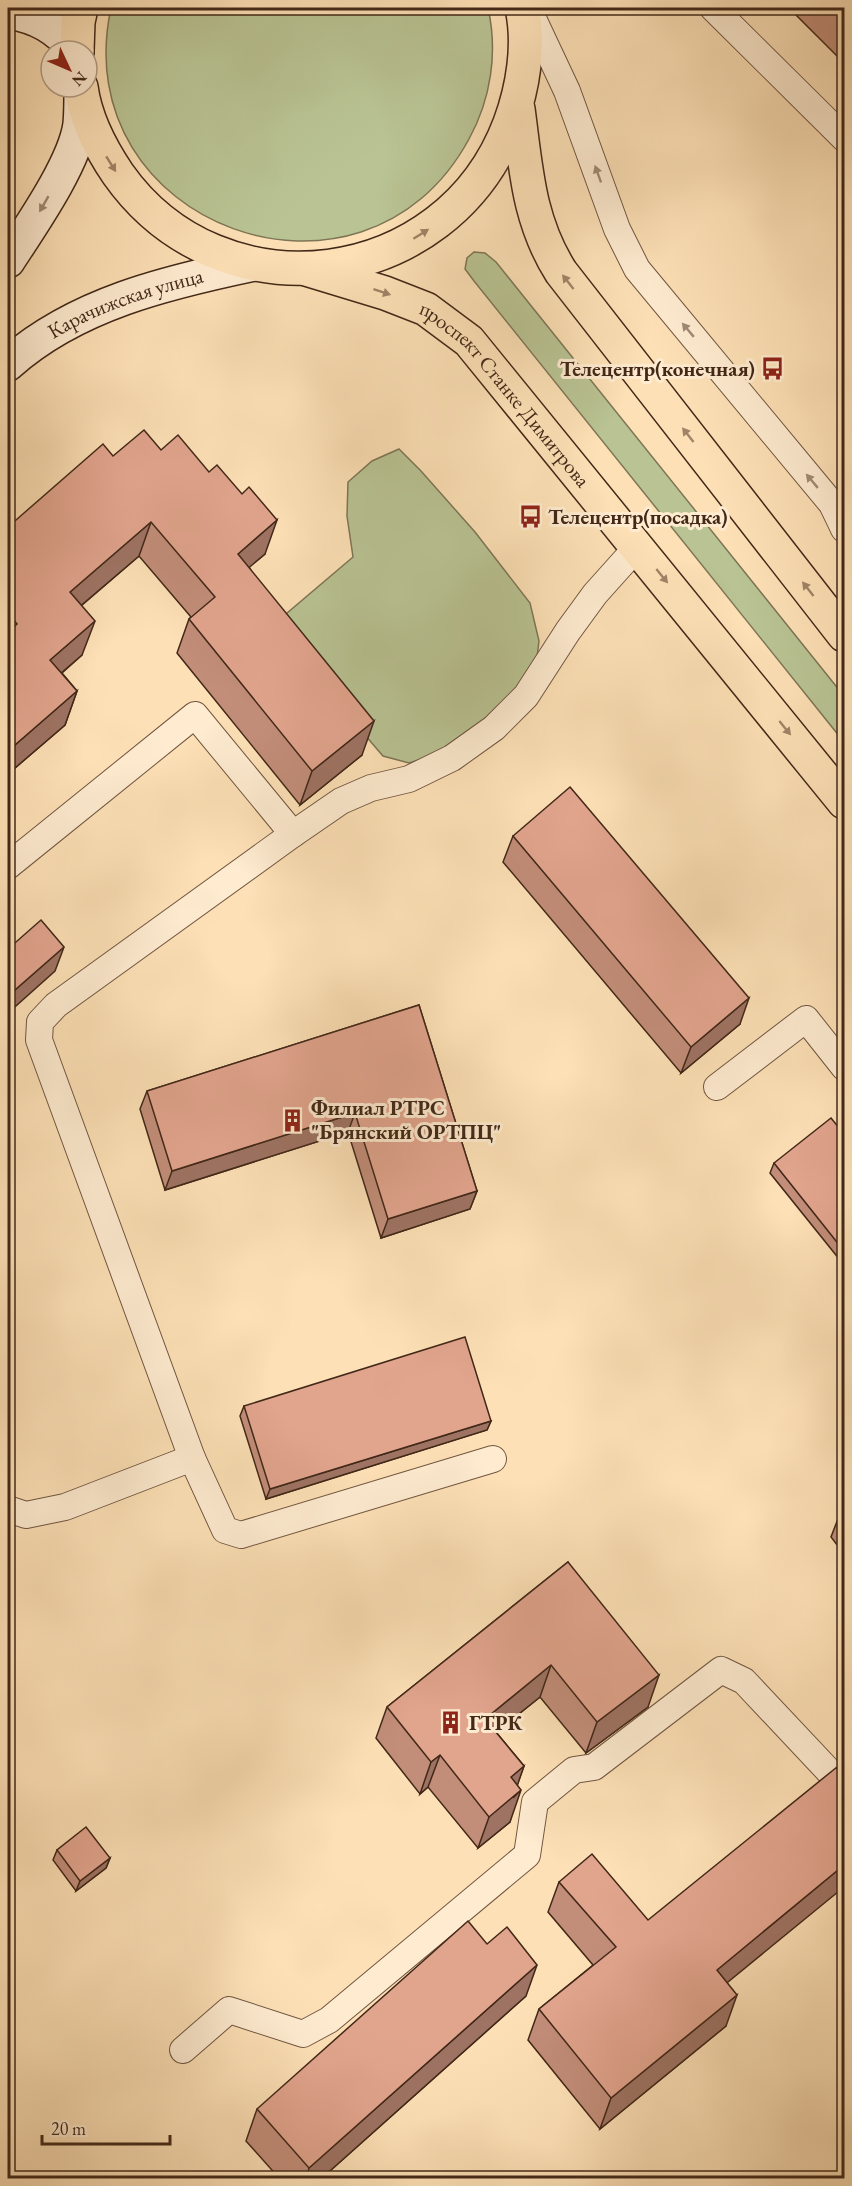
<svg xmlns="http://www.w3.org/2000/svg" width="852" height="2186" viewBox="0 0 852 2186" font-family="'EB Garamond',serif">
<rect width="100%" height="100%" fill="#fde0b6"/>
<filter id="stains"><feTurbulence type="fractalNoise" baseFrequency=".00333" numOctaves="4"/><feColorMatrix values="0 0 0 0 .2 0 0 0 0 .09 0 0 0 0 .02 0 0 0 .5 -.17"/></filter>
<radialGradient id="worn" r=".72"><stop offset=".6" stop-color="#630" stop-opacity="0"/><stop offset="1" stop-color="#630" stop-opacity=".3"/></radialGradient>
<g fill="#b9c393" stroke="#7e7656" stroke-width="1.5">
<path d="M111,8H488C498,52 491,99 469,139C363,335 64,225 111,8Z"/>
<polygon points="474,252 485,253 496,262 844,696 844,742 474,281 465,269 467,258"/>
<polygon points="399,449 421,471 475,532 530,603 539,641 536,665 514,698 435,755 409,763 383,756 280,636 286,614 353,557 347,516 348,482 372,461"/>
</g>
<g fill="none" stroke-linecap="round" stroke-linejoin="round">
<defs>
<g id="lane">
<polyline points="528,8 567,91 617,229 637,269 832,504 844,529"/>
<polyline points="713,8 844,138"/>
<polyline points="8,866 195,715 293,834 341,801 371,788 409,779 452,758 494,728 526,696 568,631 595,594 638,546"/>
<polyline points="717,1087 806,1019 844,1067"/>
<polyline points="192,1458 225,1530 241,1535 493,1459"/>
<polyline points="8,1509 26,1515 65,1507 192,1458 39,1040 40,1022 56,1005 293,834"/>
<polyline points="183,2050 229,2010 303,2034 329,2020 527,1855 535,1802 574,1770 594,1767 721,1670 744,1681 839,1782 844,1784"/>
</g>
<g id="secondary">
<path d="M8,12C39,17 56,28 77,51"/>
<path d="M8,261C30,227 75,163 80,124C81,113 81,101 81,91"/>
<path id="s1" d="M8,364C75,304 168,282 254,264"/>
</g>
<g id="primary">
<polyline points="77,51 78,22 81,8"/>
<path d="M81,87C85,117 101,149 118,174C221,320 447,291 510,123C523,88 530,45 522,8"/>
<path d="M518,109C526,168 528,220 561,272L844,635"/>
<path id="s2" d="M306,269L385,293L426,309L469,341L844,802"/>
</g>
</defs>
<use href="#lane" stroke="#715640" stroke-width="28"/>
<use href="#secondary" stroke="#422818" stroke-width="36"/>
<use href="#primary" stroke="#422818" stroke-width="36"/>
<use href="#lane" stroke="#feebd0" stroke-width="26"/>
<use href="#secondary" stroke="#feebd0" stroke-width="33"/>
<use href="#primary" stroke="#fde0b6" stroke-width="33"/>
</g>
<g fill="#c28d79" stroke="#422818" stroke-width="1.5">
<polygon points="789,8 844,8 844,63"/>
<polygon points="161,450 265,554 249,567 362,755 300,805 177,653 189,619 191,617 139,556 81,606 82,655 62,673 77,691 65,725 8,774 8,527 113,456"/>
<polygon points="513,836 740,1024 681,1073 503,862"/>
<polygon points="419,1005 477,1191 470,1209 381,1238 348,1132 165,1190 140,1109 147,1091"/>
<polygon points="844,1134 844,1265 770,1173 774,1163"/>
<polygon points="244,1406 491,1421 487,1430 266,1499 240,1416"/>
<polygon points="844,1508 844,1554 831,1537 841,1511"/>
<polygon points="568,1562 648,1707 586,1753 540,1697 496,1732 524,1766 517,1785 510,1822 478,1848 428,1787 420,1794 376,1738 387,1707"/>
<polygon points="57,1850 110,1858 106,1868 76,1891 53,1860"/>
<polygon points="559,1882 648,1920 727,1983 726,2026 600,2129 528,2040 539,2009 593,1965 548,1912"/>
<polygon points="526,1996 322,2178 279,2178 246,2141 257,2109"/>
</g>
<g fill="#9e7363" stroke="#422818" stroke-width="1.5">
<polygon points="277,520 265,554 226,587 238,554"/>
<polygon points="151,522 139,556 57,626 70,592"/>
<polygon points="95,621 82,655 38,693 50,660"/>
<polygon points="77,691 65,725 8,774 8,751"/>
<polygon points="374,721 362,755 300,805 312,771"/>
<polygon points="64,947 55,971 8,1013 8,996"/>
<polygon points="749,998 740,1024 681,1073 691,1047"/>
<polygon points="355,1113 348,1132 165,1190 172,1171"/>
<polygon points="477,1191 470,1209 381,1238 388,1219"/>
<polygon points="491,1421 487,1430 266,1499 270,1489"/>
<polygon points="551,1665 540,1697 474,1750 485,1719"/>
<polygon points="659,1675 648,1707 586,1753 597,1722"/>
<polygon points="440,1755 428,1787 420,1794 431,1762"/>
<polygon points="524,1766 513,1798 521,1790 510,1822 478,1848 489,1817 511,1777"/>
<polygon points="110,1858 106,1868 76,1891 80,1881"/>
<polygon points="844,1865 844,1887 706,2000 717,1970"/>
<polygon points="537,1965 526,1996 322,2178 306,2178 309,2168"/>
<polygon points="737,1995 726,2026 600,2129 611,2098"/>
</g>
<g fill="#e1a48d" stroke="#422818" stroke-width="1.5">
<polygon points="832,8 844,8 844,20"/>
<polygon points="144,430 161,450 178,435 209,472 217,465 242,494 249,487 277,520 238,554 374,721 312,771 189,619 215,597 151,522 70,592 95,621 50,660 77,691 8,751 8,633 17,624 8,613 8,527 103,444 113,456"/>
<polygon points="570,787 749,998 691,1047 513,836"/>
<polygon points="41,920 64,947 8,996 8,949"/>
<polygon points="419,1005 477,1191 388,1219 355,1113 172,1171 147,1091"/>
<polygon points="831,1118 844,1134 844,1251 774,1163"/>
<polygon points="465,1337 491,1421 270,1489 244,1406"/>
<polygon points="844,1508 844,1516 841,1511"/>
<polygon points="568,1562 659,1675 597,1722 551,1665 485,1719 524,1766 511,1777 521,1790 489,1817 440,1755 431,1762 387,1707"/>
<polygon points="837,1767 844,1777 844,1865 717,1970 737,1995 611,2098 539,2009 616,1947 559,1882 592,1854 648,1920"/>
<polygon points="86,1827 110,1858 80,1881 57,1850"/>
<polygon points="468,1921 487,1944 507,1927 537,1965 309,2168 257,2109"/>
</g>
<defs><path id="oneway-solid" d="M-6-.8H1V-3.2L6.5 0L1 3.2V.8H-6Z" transform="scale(1.5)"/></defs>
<g fill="#a08467">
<use href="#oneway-solid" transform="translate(111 164) rotate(58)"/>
<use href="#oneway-solid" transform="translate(421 234) rotate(-32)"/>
<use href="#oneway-solid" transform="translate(568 282) rotate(-128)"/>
<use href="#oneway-solid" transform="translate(382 292) rotate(18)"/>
<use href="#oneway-solid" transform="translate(688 435) rotate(-128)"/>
<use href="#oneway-solid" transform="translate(662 576) rotate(51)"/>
<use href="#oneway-solid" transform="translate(808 589) rotate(-128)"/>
<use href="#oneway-solid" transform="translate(785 728) rotate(51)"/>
</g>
<g fill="#a08a74">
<use href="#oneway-solid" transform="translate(598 174) rotate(-110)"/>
<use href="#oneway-solid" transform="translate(44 204) rotate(120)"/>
<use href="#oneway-solid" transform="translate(688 330) rotate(-130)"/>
<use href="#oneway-solid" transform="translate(812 481) rotate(-130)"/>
</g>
<defs>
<symbol id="bus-bare" viewBox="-9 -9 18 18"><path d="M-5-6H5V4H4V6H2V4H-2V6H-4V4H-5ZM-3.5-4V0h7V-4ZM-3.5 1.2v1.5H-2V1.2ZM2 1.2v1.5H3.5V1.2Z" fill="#8f2418" stroke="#feebd0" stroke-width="2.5" paint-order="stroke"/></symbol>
<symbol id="building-bare" viewBox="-9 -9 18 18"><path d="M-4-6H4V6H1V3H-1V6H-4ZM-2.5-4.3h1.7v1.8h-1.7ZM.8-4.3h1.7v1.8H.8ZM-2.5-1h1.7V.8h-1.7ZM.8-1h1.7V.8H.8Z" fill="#8f2418" stroke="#feebd0" stroke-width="2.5" paint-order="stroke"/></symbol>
</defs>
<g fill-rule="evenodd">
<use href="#bus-bare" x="756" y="352" width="33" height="33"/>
<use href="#bus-bare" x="514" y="500" width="33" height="33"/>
<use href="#building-bare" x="276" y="1104" width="33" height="33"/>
<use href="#building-bare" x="434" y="1706" width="33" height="33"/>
</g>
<g text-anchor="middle" stroke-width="6" stroke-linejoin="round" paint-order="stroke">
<g font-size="21" fill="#422818" stroke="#feebd0">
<text dy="7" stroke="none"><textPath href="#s1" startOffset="134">Карачижская улица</textPath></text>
<text dy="7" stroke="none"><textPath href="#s2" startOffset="243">проспект Станке Димитрова</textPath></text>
</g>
<g font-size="21" font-weight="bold" fill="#422818" stroke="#feebd0" text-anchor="start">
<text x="755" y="376" text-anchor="end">Телецентр(конечная)</text>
<text x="548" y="524">Телецентр(посадка)</text>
<text x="311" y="1115">Филиал РТРС<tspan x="311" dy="24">"Брянский ОРТПЦ"</tspan></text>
<text x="469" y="1730">ГТРК</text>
</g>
</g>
<rect width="852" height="2186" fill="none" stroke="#fde0b6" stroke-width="30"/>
<rect x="9" y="9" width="834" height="2168" fill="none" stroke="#422818" stroke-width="3"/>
<rect x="15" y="15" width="822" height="2156" fill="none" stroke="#422818" stroke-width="1.5"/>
<g transform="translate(69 69) rotate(134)"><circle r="28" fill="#feebd0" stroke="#b39d86" stroke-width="1.5"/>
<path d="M0-4.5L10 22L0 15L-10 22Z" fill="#8f2418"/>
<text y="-9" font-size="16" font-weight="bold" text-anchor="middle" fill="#422818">N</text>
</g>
<path d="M42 2135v9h128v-9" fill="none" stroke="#422818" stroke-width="3"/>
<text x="51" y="2135" font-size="18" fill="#422818" stroke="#feebd0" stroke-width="4.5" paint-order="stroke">20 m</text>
<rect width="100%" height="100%" filter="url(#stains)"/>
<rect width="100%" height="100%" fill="url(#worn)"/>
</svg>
